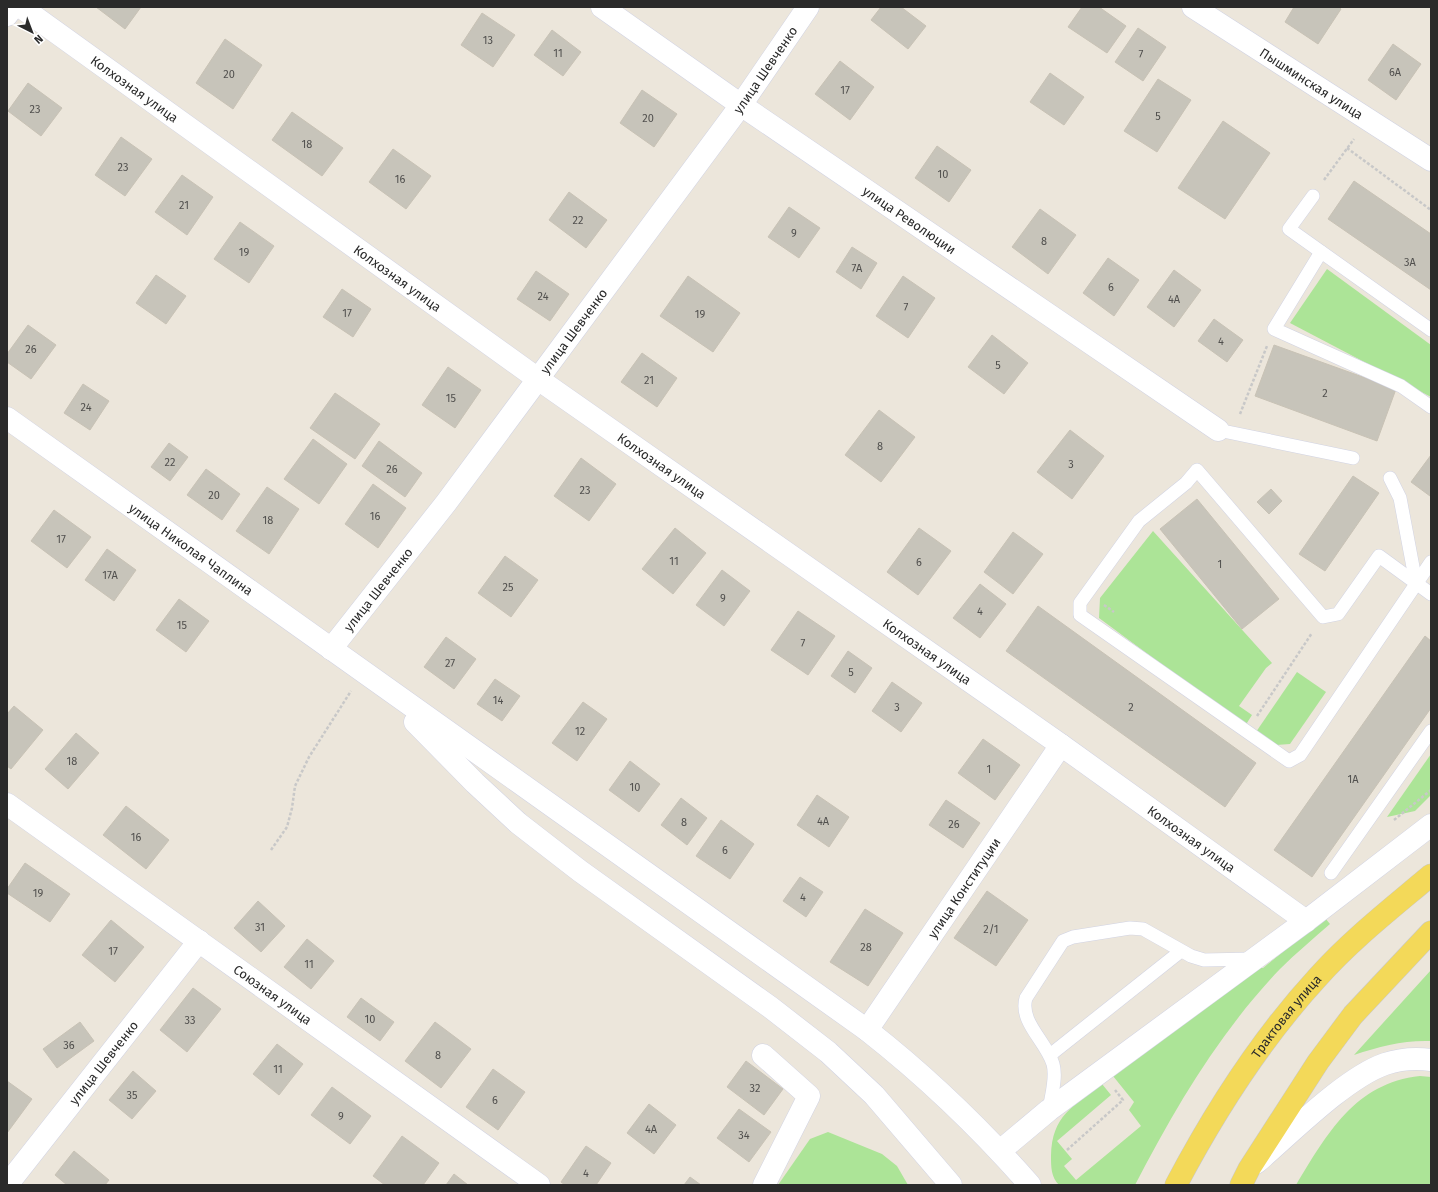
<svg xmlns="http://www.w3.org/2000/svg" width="1438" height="1192" viewBox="0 0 1438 1192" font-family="'Fira Sans',sans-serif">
<rect width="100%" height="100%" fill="#ece6db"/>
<g fill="#ace497">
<polygon points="1327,269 1431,345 1431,397 1290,323"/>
<polygon points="1153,531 1272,663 1266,668 1239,706 1252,715 1245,726 1099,618 1100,598"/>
<polygon points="1297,672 1326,692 1290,744 1276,745 1256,732"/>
<polygon points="1431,754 1431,795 1415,811 1387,817"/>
<path d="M1325,918L1330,924C1313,939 1296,953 1280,969C1219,1033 1175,1108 1135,1185H1059C1051,1177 1051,1167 1051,1156C1052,1115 1073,1107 1102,1084L1111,1095L1057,1141L1072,1159L1064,1166L1076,1180L1141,1126L1129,1110L1134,1102L1113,1076L1256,968H1263Z"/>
<path d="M1431,970V1041C1404,1040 1380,1046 1354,1055Z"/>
<path d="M1420,1076L1431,1077V1185H1296C1327,1134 1355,1083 1420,1076Z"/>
<polygon points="828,1132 882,1154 897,1166 908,1185 778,1185 810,1139"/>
</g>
<g fill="#c7c4ba" stroke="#c8c2b5">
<polygon points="96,7 141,7 125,29"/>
<polygon points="881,7 901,7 926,26 908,49 871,20"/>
<polygon points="1082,7 1099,7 1126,26 1107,53 1068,27"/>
<polygon points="1294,7 1339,7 1341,9 1318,44 1285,22"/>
<polygon points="482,13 515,35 493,67 461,45"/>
<polygon points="1138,28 1166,47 1143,81 1115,62"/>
<polygon points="552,30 581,52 563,76 534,55"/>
<polygon points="225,39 262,65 233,109 196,83"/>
<polygon points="1393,44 1421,64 1396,100 1368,80"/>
<polygon points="840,61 874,87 850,120 815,94"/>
<polygon points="1050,73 1084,97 1064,125 1030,102"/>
<polygon points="1158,79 1191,100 1157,152 1124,131"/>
<polygon points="28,83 62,108 41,136 8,111"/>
<polygon points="642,90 677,114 654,147 620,123"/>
<polygon points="292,112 343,148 322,176 272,140"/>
<polygon points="1223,121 1270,153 1225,219 1178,188"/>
<polygon points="121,137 152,159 125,196 95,175"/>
<polygon points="937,146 971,170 949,202 915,178"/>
<polygon points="393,149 431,176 406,209 369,182"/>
<polygon points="182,175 213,197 187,235 155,212"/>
<polygon points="1354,181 1431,234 1431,290 1328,219"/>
<polygon points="569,192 607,220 586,248 549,220"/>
<polygon points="789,207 820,228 799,258 768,237"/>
<polygon points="1040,209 1076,235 1048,274 1012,247"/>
<polygon points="240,222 274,246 249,283 214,259"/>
<polygon points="852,247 877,263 861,289 836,272"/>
<polygon points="1108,258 1139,280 1114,316 1083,293"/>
<polygon points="1174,270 1201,290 1174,327 1147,307"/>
<polygon points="536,271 569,294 550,321 517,299"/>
<polygon points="156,275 186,296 166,324 136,303"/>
<polygon points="688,276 740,313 713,352 660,316"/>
<polygon points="903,276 935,298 908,338 876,316"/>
<polygon points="342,289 371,309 353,337 323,317"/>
<polygon points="1214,319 1243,340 1227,362 1198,341"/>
<polygon points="28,325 56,345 31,379 7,362 7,354"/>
<polygon points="992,335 1028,363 1004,394 968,367"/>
<polygon points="1274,345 1396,389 1377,441 1255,396"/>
<polygon points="642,353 677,378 657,407 621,382"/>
<polygon points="448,367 481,390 455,428 422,405"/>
<polygon points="83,384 109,401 90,430 64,413"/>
<polygon points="335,393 380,424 355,459 310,428"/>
<polygon points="879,410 915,437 881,482 845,455"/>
<polygon points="1070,430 1104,456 1072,499 1037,472"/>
<polygon points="313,439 347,464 319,504 284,479"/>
<polygon points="379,441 422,473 405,497 362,466"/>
<polygon points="169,443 188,457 170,481 151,467"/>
<polygon points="1431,455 1431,494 1430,496 1411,482"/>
<polygon points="581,458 616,484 589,521 554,496"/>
<polygon points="206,469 240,494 222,520 187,495"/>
<polygon points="1353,476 1379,493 1325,571 1299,554"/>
<polygon points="373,484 406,508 378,548 345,524"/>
<polygon points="267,487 299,509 269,554 236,531"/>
<polygon points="1271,489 1282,501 1269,514 1257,502"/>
<polygon points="1197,499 1279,599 1242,629 1160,529"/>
<polygon points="54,510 91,537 67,568 31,541"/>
<polygon points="675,528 706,553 673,594 642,569"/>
<polygon points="919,528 951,551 918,595 887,572"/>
<polygon points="1013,532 1043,554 1013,594 984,572"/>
<polygon points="107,549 136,570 114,601 85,580"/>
<polygon points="505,556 538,580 511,617 478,593"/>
<polygon points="722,570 750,591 724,626 696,605"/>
<polygon points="980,584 1006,604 980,638 953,618"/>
<polygon points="179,599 209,621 186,652 156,630"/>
<polygon points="1038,606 1256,763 1225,807 1006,651"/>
<polygon points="798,611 835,636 808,675 771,650"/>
<polygon points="1425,636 1431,641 1431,708 1312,877 1274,850"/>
<polygon points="446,637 476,659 454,689 424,667"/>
<polygon points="848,651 872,668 855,693 831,676"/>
<polygon points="495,679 520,696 502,721 477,704"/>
<polygon points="892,682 922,703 901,732 872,711"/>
<polygon points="583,702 607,719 577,761 552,743"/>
<polygon points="14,706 43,730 11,769 7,766 7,714"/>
<polygon points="76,733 99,753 68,789 45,769"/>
<polygon points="983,739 1020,765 995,800 958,773"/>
<polygon points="630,761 660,784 639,812 609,790"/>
<polygon points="817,795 849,817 829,847 797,825"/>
<polygon points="681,798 707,818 687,845 661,825"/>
<polygon points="946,800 980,823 963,848 929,825"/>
<polygon points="126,806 169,840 146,869 103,835"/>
<polygon points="721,820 754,844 730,879 696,856"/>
<polygon points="25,863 70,894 50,922 7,893 7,889"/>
<polygon points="800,877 823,892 806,917 783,901"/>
<polygon points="987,891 1028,920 996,966 954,938"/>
<polygon points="258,901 285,926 261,952 234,928"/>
<polygon points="865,909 903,933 868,986 830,962"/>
<polygon points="111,920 144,947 115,982 82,955"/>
<polygon points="307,939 334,961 311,989 284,967"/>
<polygon points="193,988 221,1009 187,1052 160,1030"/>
<polygon points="361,998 394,1022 380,1041 347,1017"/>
<polygon points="80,1022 94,1041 57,1068 43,1049"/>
<polygon points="435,1022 471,1049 441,1088 405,1061"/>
<polygon points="277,1044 303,1064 279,1095 253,1074"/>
<polygon points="746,1061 783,1089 764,1115 727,1087"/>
<polygon points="493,1069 525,1092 498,1130 466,1107"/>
<polygon points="133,1071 156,1091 132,1119 109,1100"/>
<polygon points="7,1081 32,1099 7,1133"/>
<polygon points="332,1087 371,1116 350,1144 311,1115"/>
<polygon points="649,1104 676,1125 654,1154 627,1133"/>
<polygon points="739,1109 771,1132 749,1162 717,1138"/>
<polygon points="402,1136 439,1163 423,1185 385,1185 373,1176"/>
<polygon points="586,1146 611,1163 596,1185 565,1185 561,1182"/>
<polygon points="74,1151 109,1180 105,1185 67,1185 55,1175"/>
<polygon points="454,1174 468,1185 446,1185"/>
<polygon points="690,1177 701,1185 684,1185"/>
</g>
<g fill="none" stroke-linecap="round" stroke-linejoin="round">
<defs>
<g id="service">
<polyline points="1313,196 1289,229 1431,330"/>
<polyline points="1321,252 1274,329 1401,386 1431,407"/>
<polyline points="1218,430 1353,458"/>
<polyline points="1390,478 1400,498 1416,583 1431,594"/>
<polyline points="1416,583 1379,556 1338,614 1323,617 1197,470 1186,483 1139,521 1080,603 1080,615 1289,761 1300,755 1431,562"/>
<polyline points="1331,873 1431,731"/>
<polyline points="1050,1055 1181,951"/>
<path d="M1049,1110C1051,1096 1057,1078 1053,1064C1046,1041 1019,1022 1026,998L1063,941L1073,937L1130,928L1143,929L1191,956L1204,960L1252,959"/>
</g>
<g id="minor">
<path id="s1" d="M21,7L538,379L1061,745L1306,921"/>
<path id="s2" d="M602,7L741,105L1218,430"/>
<path id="s3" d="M1193,7L1431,160"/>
<path id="s4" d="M331,649L446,503L741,105L808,7"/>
<path id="s5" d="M7,804L539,1185"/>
<path id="s6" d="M867,1030L1061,745"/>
<polyline points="763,1055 809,1096 764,1185"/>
<path id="s7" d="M7,1185L199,941"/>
</g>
<g id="tertiary">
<polyline points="7,15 13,7"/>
<path id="s8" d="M7,418L867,1030C927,1077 980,1128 1030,1185"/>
<polyline points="415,722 475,783 518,823 580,871 770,1007 828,1052 874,1095 951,1185"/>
<polyline points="1000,1151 1049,1110 1306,921 1431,825"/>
<path d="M1256,1163C1290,1134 1345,1078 1385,1064C1400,1059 1416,1058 1431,1060"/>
</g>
<g id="primary">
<path id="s9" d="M1176,1185C1215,1111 1261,1039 1318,977C1352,939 1392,908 1431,875"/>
<polyline points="1241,1185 1249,1169 1318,1062 1353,1015 1431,932"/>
</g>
</defs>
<use href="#service" stroke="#d1d3e3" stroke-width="14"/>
<use href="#minor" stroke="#d1d3e3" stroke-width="23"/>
<use href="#tertiary" stroke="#d1d3e3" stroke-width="23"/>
<use href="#primary" stroke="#c8c8c8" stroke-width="23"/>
<g stroke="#c8c8c8" stroke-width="2.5" stroke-dasharray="3 2" stroke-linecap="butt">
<polyline points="1347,148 1431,210"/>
<polyline points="1324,180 1354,139"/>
<polyline points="1240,414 1267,346"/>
<polyline points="1104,605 1114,612"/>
<polyline points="1257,716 1312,633"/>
<polyline points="1394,820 1431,790"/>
<polyline points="271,850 287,827 292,808 295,786 309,757 351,691"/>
<polyline points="1067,1150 1123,1100 1115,1090"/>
</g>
<use href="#service" stroke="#fff" stroke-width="13"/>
<use href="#minor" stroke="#fff" stroke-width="22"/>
<use href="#tertiary" stroke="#fff" stroke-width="22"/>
<use href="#primary" stroke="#f3d959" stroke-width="22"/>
</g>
<g text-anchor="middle" stroke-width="3" stroke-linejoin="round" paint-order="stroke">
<g font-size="11" fill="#51504e">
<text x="488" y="44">13</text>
<text x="558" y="57">11</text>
<text x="1141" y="58">7</text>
<text x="1395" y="76">6А</text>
<text x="229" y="78">20</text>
<text x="845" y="94">17</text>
<text x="35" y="113">23</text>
<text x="1158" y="120">5</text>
<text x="648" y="122">20</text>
<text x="307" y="148">18</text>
<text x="123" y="171">23</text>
<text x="943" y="178">10</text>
<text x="400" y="183">16</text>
<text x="184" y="209">21</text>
<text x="578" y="224">22</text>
<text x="794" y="237">9</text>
<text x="1044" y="245">8</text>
<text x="244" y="256">19</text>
<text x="1410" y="266">3А</text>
<text x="857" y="272">7А</text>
<text x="1111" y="291">6</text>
<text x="543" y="300">24</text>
<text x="1174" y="303">4А</text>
<text x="906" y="311">7</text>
<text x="347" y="317">17</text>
<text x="700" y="318">19</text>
<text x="1221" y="345">4</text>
<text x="31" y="353">26</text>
<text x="998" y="369">5</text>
<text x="649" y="384">21</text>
<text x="1325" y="397">2</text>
<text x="451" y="402">15</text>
<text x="86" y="411">24</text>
<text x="880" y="450">8</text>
<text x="170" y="466">22</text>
<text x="1071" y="468">3</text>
<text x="392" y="473">26</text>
<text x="585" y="494">23</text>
<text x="214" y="499">20</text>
<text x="375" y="520">16</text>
<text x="268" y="524">18</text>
<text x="61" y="543">17</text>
<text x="674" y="565">11</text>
<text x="919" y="566">6</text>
<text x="1220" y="568">1</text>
<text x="110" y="579">17А</text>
<text x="508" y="591">25</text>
<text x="723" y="602">9</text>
<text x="980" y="615">4</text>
<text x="182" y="629">15</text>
<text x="803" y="647">7</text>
<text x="450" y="667">27</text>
<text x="851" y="676">5</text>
<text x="498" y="704">14</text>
<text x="897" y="711">3</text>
<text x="1131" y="711">2</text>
<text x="580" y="735">12</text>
<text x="72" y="765">18</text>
<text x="989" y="773">1</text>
<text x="1353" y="783">1А</text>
<text x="635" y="791">10</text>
<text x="823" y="825">4А</text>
<text x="684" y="826">8</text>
<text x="954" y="828">26</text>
<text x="136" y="841">16</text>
<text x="725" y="854">6</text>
<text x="38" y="897">19</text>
<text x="803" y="901">4</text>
<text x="260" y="931">31</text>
<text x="991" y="933">2/1</text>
<text x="866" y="951">28</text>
<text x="113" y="955">17</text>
<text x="309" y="968">11</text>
<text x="370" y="1023">10</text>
<text x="190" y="1024">33</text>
<text x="69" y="1049">36</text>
<text x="438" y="1059">8</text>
<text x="278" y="1073">11</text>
<text x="755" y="1092">32</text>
<text x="132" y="1099">35</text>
<text x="495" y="1104">6</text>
<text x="341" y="1120">9</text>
<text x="651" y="1133">4А</text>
<text x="744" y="1139">34</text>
<text x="586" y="1177">4</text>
</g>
<g font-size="13" fill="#2a2a2a" stroke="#fff">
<text dy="5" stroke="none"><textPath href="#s4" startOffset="724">улица Шевченко</textPath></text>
<text dy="5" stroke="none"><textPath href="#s3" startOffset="141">Пышминская улица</textPath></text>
<text dy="5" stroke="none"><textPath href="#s1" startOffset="140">Колхозная улица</textPath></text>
<text dy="5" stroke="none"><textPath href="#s2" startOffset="374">улица Революции</textPath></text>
<text dy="5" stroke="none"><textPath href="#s1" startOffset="464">Колхозная улица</textPath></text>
<text dy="5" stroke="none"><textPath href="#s4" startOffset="400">улица Шевченко</textPath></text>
<text dy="5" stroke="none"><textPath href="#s1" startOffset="788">Колхозная улица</textPath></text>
<text dy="5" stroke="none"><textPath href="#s8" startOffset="226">улица Николая Чаплина</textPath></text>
<text dy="5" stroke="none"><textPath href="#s4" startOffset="76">улица Шевченко</textPath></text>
<text dy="5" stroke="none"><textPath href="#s1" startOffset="1112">Колхозная улица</textPath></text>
<text dy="5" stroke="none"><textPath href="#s1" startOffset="1436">Колхозная улица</textPath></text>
<text dy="5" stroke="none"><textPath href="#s6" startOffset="172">улица Конституции</textPath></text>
<text dy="5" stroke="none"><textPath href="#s5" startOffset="327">Союзная улица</textPath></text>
<text dy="5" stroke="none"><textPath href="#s9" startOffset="202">Трактовая улица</textPath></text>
<text dy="5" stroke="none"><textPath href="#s7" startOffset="156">улица Шевченко</textPath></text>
</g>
</g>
<rect width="1438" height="1192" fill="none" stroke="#2a2a2a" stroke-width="16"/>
<g transform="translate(32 32) rotate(138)" stroke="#ffffff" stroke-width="3" paint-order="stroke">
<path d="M0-3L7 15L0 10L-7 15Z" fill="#2a2a2a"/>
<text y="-6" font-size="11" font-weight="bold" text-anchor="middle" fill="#2a2a2a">N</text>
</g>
</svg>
